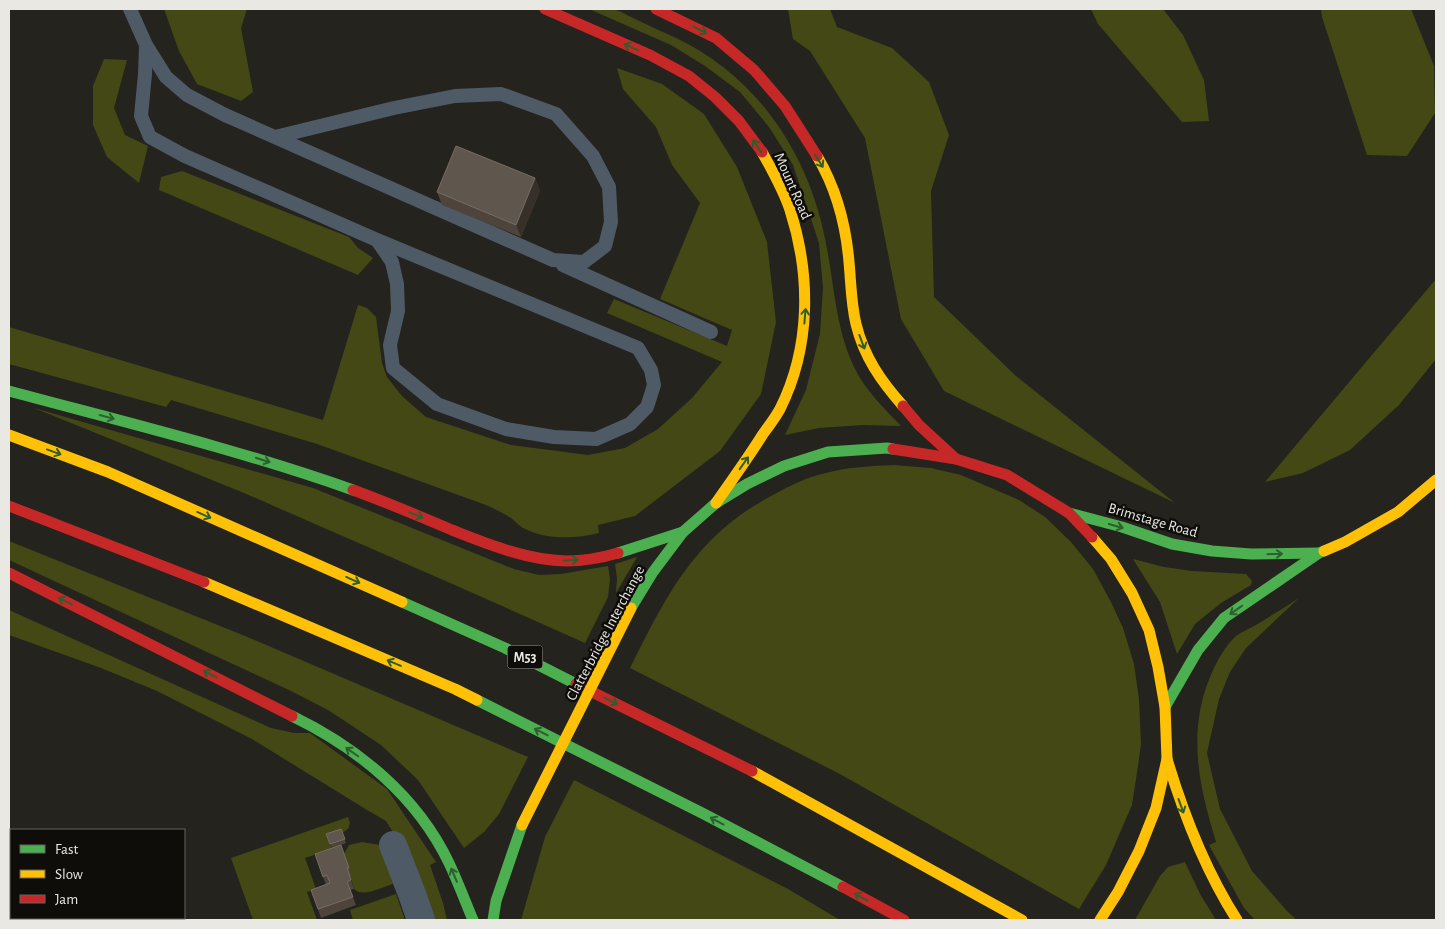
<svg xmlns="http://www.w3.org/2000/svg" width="1445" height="929" viewBox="0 0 1445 929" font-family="'Alegreya Sans',sans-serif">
<rect width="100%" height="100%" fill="#24231e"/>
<g fill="#444815">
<polygon points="164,9 247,9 241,28 253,92 241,101 197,84 179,51"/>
<path d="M589,9C597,9 605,8 612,9C619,10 626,15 633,18C646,24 660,31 674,37C759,76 812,159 827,249C835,291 836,328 854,367C865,390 884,408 901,426L862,425L819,428L785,435L806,390L820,334L823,288L819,243L793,165L769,127L740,92L705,66L671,45Z"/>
<polygon points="788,9 830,9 837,27 892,48 929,82 949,135 931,191 934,297 1016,376 1175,503 944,391 901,319 865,138 810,51 793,39"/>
<polygon points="1091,9 1163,9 1183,35 1204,80 1209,121 1182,122 1098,24"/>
<polygon points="1321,9 1411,9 1434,66 1435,113 1407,156 1367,155 1322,17"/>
<polygon points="104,59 127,60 114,108 125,135 148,146 139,183 107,157 93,125 93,86"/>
<path d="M617,68L662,84L704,114L737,167L767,242L776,322L761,394L720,451L635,516L598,525L599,533C575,539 546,540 523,528C518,525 515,521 511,518C503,513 495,509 486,505L317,444L171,400L166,407L9,364V327L323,420L358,305L367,308L376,317L382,363L387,377L402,396L426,417L511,445L588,455L625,448L658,429L692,398L722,362L607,313L614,299L727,346L732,330L660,299L700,203L672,165L656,127L623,89Z"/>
<polygon points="182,171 349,237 358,248 373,258 358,275 159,190 161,177"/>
<polygon points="1436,279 1436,359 1399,405 1350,450 1303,473 1265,482"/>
<polygon points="34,408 313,488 514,569 539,575 561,574 608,566 610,579 608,597 585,643 457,586 244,493"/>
<path d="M894,465L931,468L961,475L1019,500L1045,517L1071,542L1093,569L1111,602L1123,628L1134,664L1139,699L1141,744L1138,766L1132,805L1106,865L1079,909L838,773L630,668C667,594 696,535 773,495C789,486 807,477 826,473C848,467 871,466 894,465Z"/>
<polygon points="9,541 245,636 528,757 499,814 484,832 464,848 418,780 381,745 328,710 291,691 9,560"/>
<polygon points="637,557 616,593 617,578 615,564"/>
<polygon points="1133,559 1164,567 1192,571 1246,574 1252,581 1251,585 1221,603 1195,624 1177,654 1160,602"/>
<path d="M1299,598L1246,648L1230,672L1219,699L1207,753L1220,809L1252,871L1287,911L1297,920H1255L1244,908L1209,845L1216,842C1199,786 1187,733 1210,677C1216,663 1223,649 1234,638C1239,633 1247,630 1254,626C1269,617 1284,608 1299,598Z"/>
<polygon points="9,610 271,728 294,733 310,733 387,789 436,862 430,865 443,903 447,920 429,920 398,840 386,821 367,810 252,739 157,691 101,668 9,635"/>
<polygon points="574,780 788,889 840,920 521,920 545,837"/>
<polygon points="348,817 350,823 348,829 342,833 328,838 332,849 305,858 316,889 307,892 317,920 253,920 231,858"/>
<path d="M362,842L380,845L393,884C382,887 363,898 354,889L344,854L349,845Z"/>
<polygon points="1185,862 1200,894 1216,920 1135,920 1160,876 1168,867"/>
<polygon points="396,894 405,920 353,920 350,910"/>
</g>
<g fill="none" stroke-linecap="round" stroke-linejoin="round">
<g stroke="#4e5a65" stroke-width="14">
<polyline points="130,9 146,45 145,74 141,116 150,137 185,156 377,240 638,348 651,370 654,385 647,407 630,424 596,439 554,437 506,429 437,404 393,368 390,345 398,311 397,284 392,262 377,240"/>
<polyline points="146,45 166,77 187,95 225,115 553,260 584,262 605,246 611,222 609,187 593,156 556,114 501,94 455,96 394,108 275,137"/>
<polyline points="563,265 711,332"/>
</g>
<polyline stroke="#4e5a65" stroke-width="28" points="393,845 412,894 421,920"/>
<g stroke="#4caf50" stroke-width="11">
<path d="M9,391C124,422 240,450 353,490"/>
<polyline points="1069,513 1122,527 1172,544 1212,551 1251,554 1319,553"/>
<polyline points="618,553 683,532"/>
<polyline points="402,602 505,648 576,684"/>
<polyline points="631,608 653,572 683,532 716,503 747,484 784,466 828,452 887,448 893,449"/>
<polyline points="477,700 702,813 843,887"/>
<polyline points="1165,707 1198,650 1224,618 1319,553 1324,551"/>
<path d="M292,716C358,748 417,796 449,863C458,882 465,901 473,920"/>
<polyline points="493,920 496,901 522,825"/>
</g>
<g stroke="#ffc107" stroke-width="11">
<path d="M817,156C836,188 846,226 849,262C851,283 851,303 856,324C864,357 881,381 903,406"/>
<polyline points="9,435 108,472 402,602"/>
<path d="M716,503C732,480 748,458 763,434C769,426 775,418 780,409C811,347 811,275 790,210C783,189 772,170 762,152"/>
<polyline points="1092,537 1111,559 1132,593 1149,630 1158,667 1165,707 1167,759 1156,808 1139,851 1118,892 1100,920"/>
<polyline points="1324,551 1345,542 1398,512 1436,480"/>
<polyline points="204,582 455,689 477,700"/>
<path d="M1167,759C1184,816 1205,870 1237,920"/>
<polyline points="752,771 1022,920"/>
</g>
<g stroke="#c62828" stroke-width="11">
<polyline points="545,9 650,55 689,76 715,97 739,121 762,152"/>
<polyline points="656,9 716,38 754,70 785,106 817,156"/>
<polyline points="903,406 919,425 956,459"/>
<polyline points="893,449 956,459 1007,475 1069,513 1092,537"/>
<path d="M353,490C386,502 419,516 452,530C488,544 526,560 566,561C583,561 601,558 618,553"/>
<polyline points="9,506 204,582"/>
<polyline points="9,573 292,716"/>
<polyline points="576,684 752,771"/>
<polyline points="843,887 904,920"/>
</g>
<polyline stroke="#ffc107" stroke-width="11" points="522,825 631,608"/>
</g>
<g fill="#4f443b">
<polygon points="535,178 540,191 521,237 442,205 437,192"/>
<polygon points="341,829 346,843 341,845 352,876 350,877 354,889 350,890 356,905 321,918 311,890 326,885 315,854 332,848 326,834"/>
</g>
<polygon fill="#373028" points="535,178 540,191 521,237 516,225"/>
<g fill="#5f564d" stroke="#756d64">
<polygon points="456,146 535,178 516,225 437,192"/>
<polygon points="341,829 345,839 330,844 326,834"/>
<polygon points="341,845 349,868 347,868 351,880 347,882 353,897 318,909 311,890 330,883 327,875 323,877 315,854"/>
</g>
<defs><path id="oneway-shaft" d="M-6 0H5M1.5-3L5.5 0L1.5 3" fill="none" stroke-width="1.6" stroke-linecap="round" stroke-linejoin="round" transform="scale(1.25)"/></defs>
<g stroke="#2d5e2d">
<use href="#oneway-shaft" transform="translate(700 30) rotate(26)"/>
<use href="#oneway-shaft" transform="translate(631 47) rotate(-156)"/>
<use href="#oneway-shaft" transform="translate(757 146) rotate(-124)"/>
<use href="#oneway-shaft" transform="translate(819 161) rotate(58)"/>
<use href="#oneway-shaft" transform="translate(805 316) rotate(-85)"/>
<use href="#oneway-shaft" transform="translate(862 342) rotate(69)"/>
<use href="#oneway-shaft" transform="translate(107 417) rotate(15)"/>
<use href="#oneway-shaft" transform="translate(54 452) rotate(20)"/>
<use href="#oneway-shaft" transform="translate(263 460) rotate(18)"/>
<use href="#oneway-shaft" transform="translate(744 463) rotate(-55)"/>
<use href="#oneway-shaft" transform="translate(204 515) rotate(24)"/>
<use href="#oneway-shaft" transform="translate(416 515) rotate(22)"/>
<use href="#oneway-shaft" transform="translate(1116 526) rotate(16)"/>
<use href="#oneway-shaft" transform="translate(1275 554) rotate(-1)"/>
<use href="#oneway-shaft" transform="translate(571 560) rotate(-3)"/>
<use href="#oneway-shaft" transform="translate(353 580) rotate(24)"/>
<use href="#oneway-shaft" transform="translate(65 601) rotate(-153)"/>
<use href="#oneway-shaft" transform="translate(1236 610) rotate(145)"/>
<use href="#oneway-shaft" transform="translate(394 663) rotate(-157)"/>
<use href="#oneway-shaft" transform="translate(210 674) rotate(-153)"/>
<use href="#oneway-shaft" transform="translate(611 701) rotate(27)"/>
<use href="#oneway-shaft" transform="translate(541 732) rotate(-153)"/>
<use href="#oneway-shaft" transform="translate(352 752) rotate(-145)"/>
<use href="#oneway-shaft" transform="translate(1181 806) rotate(70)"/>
<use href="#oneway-shaft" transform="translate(717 821) rotate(-152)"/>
<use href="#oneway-shaft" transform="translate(454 875) rotate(-113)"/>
<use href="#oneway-shaft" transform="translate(861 897) rotate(-152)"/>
</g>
<g text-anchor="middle" stroke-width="5" stroke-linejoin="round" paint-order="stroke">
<rect fill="#0e0d0a" stroke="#a7a6a2" stroke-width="1" x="507.5" y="645.5" width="35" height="23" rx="4"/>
<g font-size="14" font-weight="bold" fill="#e9e8e3">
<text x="525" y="662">M53</text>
</g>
<g font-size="15" fill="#e9e8e3" stroke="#0e0d0a">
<text transform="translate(793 186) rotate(66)" y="5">Mount Road</text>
<text transform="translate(1153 520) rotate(16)" y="5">Brimstage Road</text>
<text transform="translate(605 633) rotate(-62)" y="5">Clatterbridge Interchange</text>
</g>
</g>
<rect width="1445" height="929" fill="none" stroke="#e9e8e3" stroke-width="20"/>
<rect x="10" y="829" width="175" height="90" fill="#0e0d0a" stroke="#666561"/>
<rect x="20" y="845" width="25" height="8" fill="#4caf50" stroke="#666561"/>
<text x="55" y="854" font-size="15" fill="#e9e8e3">Fast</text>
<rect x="20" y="870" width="25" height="8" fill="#ffc107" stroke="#666561"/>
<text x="55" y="879" font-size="15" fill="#e9e8e3">Slow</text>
<rect x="20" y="895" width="25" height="8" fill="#c62828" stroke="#666561"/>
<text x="55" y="904" font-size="15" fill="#e9e8e3">Jam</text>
</svg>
